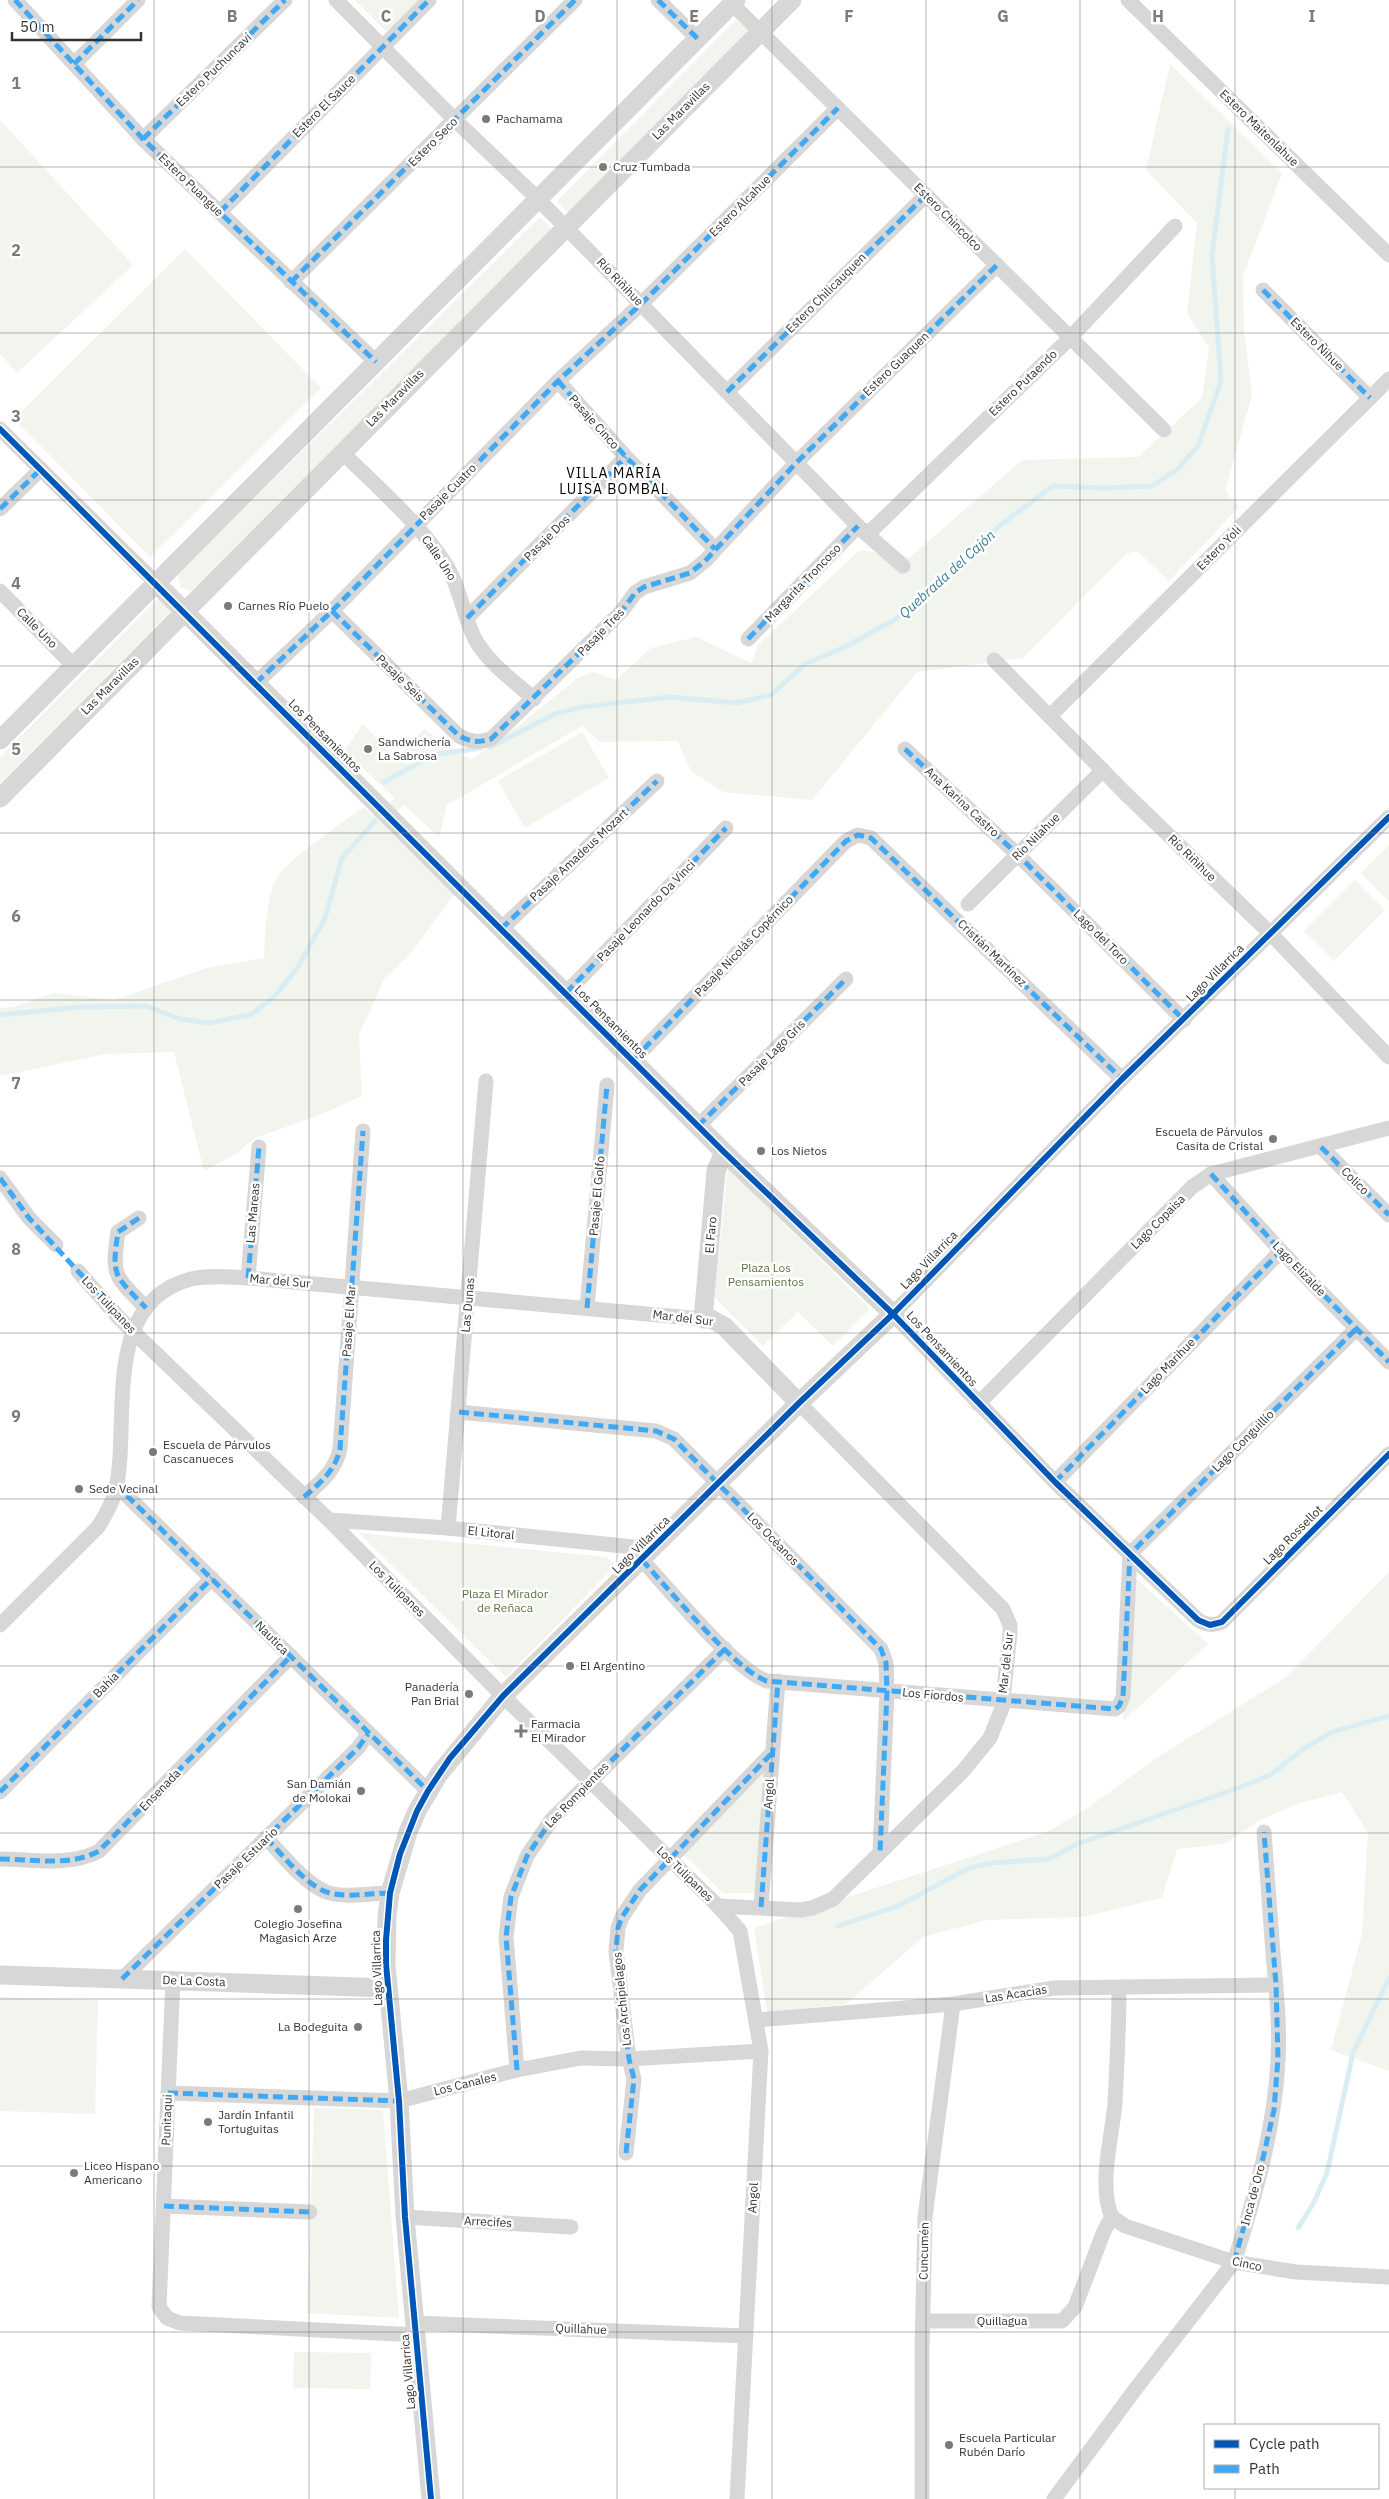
<svg xmlns="http://www.w3.org/2000/svg" width="1389" height="2499" viewBox="0 0 1389 2499" font-family="'IBM Plex Sans',sans-serif">
<rect width="100%" height="100%" fill="#fff"/>
<g fill="#f2f5ed">
<polygon points="355,0 419,0 387,32"/>
<polygon points="736,20 749,31 568,213 557,201"/>
<path d="M1170,64L1282,173L1243,276L1244,331L1252,395L1225,491L1239,507L1169,581L1137,551L1126,554L1023,658L917,672L812,800L723,792L691,771L678,741L600,742L582,726L447,805L439,837L404,805L383,824L455,893L412,952L384,979L359,1035L362,1096L317,1116L255,1138L234,1155L204,1171L174,1052L106,1054L0,1076V1008L13,1007L54,993L114,1000L207,968L264,958C265,934 266,901 276,879C282,864 348,818 364,807L374,816L395,798L344,751L363,724L396,759L424,729L471,760L518,726L579,677L594,672L616,680L651,648L696,637L751,663L758,645L860,550L909,558L1022,460L1138,457L1202,398L1209,348L1187,313L1197,223L1146,170Z"/>
<polygon points="0,120 133,265 17,373 0,354"/>
<polygon points="540,217 553,229 191,591 181,588 178,574"/>
<polygon points="185,249 321,388 150,557 14,419"/>
<polygon points="159,598 171,611 0,783 0,757"/>
<polygon points="582,732 609,778 525,828 498,781"/>
<polygon points="1389,845 1389,900 1388,901 1361,873"/>
<polygon points="1355,880 1385,910 1334,961 1304,931"/>
<polygon points="728,1168 870,1309 833,1346 798,1312 763,1346 714,1297"/>
<polygon points="359,1533 607,1557 615,1566 506,1677"/>
<polygon points="1389,1572 1389,2071 1331,2050 1362,1934 1368,1833 1342,1792 1297,1804 1262,1819 1224,1844 1177,1849 1162,1898 1083,1917 987,1920 923,1937 846,2004 767,2012 754,1928 1049,1831 1089,1807 1155,1759 1285,1678"/>
<polygon points="1133,1576 1208,1644 1123,1721"/>
<polygon points="764,1772 757,1893 723,1893 684,1855"/>
<polygon points="0,1997 98,2000 95,2114 0,2111"/>
<polygon points="314,2108 383,2110 399,2318 307,2313"/>
<polygon points="294,2352 371,2353 370,2389 293,2388"/>
</g>
<g fill="none" stroke-linecap="round" stroke-linejoin="round">
<g stroke="#daedf2" stroke-width="5">
<polyline points="490,747 555,714 581,707 670,697 736,703 771,695 805,664 845,647 896,619 1003,523 1053,486 1103,488 1152,486 1177,470 1198,446 1221,381 1212,255 1228,129"/>
<polyline points="384,782 433,755 481,748"/>
<polyline points="0,1015 81,1007 146,1006 180,1019 209,1023 252,1014 275,996 298,967 325,918 342,858 375,821"/>
<polyline points="838,1926 898,1906 969,1868 991,1863 1049,1859 1077,1844 1241,1787 1270,1775 1306,1747 1332,1732 1389,1716"/>
<polyline points="1298,2228 1313,2204 1327,2173 1353,2053 1389,1978"/>
</g>
<g stroke="#d7d7d7" stroke-width="15">
<polyline points="15,0 143,139 376,362"/>
<polyline points="336,0 455,120 538,199 861,529 903,566"/>
<polyline points="658,0 698,39"/>
<polyline points="1128,0 1389,255"/>
<polyline points="732,4 1164,430"/>
<polyline points="74,64 138,0"/>
<polyline points="143,139 285,0"/>
<polyline points="220,212 429,0"/>
<polyline points="291,282 575,0"/>
<polyline points="1263,290 1370,398"/>
<polyline points="558,381 626,457 715,549"/>
<polyline points="727,392 926,195"/>
<polyline points="0,429 156,583"/>
<path d="M342,452C378,488 421,524 448,568C461,590 463,616 475,639C489,664 514,681 534,699"/>
<polyline points="0,509 41,469"/>
<polyline points="864,532 873,529 1070,338 1175,226"/>
<polyline points="0,591 74,666"/>
<path d="M332,611L459,736C471,742 478,743 491,739L621,612L635,593L644,587L690,573L705,561L796,463L997,265"/>
<polyline points="467,618 626,457"/>
<polyline points="748,639 858,526"/>
<polyline points="994,660 1125,793 1270,933 1389,1057"/>
<polyline points="256,683 332,611 558,381 641,304 838,108"/>
<polyline points="1050,716 1389,379"/>
<polyline points="905,749 1018,855 1184,1020"/>
<path d="M1389,817L1122,1079L893,1314L1055,1482L1198,1620C1207,1625 1213,1626 1222,1622L1389,1454"/>
<polyline points="968,904 1103,770"/>
<polyline points="501,929 657,781"/>
<polyline points="566,993 726,828"/>
<polyline points="633,1060 846,841 858,835 871,838 1122,1079"/>
<polyline points="698,1126 846,979"/>
<polyline points="1321,1147 1389,1215"/>
<polyline points="1211,1174 1281,1251 1389,1362"/>
<polyline points="0,1178 29,1218 56,1245"/>
<path d="M139,1218L118,1232C111,1278 115,1275 146,1308"/>
<polyline points="78,1271 119,1318 329,1520 503,1696 718,1906 740,1931 761,2051 737,2499"/>
<polyline points="248,1278 259,1147"/>
<polyline points="587,1308 607,1085"/>
<polyline points="978,1404 1192,1187 1211,1174 1389,1128"/>
<polyline points="459,1412 656,1431 674,1439 881,1649 886,1663 887,1692 880,1852"/>
<polyline points="1055,1482 1281,1251"/>
<polyline points="116,1485 428,1791"/>
<path d="M304,1497C320,1483 335,1471 340,1449L363,1131"/>
<polyline points="329,1520 448,1528 653,1549"/>
<polyline points="448,1528 486,1081"/>
<path d="M642,1560C667,1587 737,1672 767,1681L1115,1709L1119,1706L1123,1697L1130,1554L1356,1329"/>
<path d="M0,1625L98,1527C105,1516 111,1505 115,1493C132,1425 98,1303 191,1279C209,1275 229,1277 248,1278L703,1319"/>
<polyline points="0,1792 212,1578"/>
<path d="M266,1838C283,1855 302,1881 324,1891C342,1899 371,1893 390,1893"/>
<path d="M0,1859C32,1859 70,1867 99,1851L291,1656"/>
<polyline points="718,1906 801,1910 812,1908 833,1899 963,1771 990,1738 1002,1708 1010,1633 1010,1625 1003,1609 799,1403"/>
<polyline points="761,1907 778,1681"/>
<polyline points="122,1979 358,1748 368,1734"/>
<polyline points="173,1979 159,2307 167,2318 180,2323 417,2335"/>
<polyline points="757,2020 953,2004 1054,1988 1276,1985"/>
<polyline points="517,2070 506,1937 511,1897 527,1856 552,1819 725,1649"/>
<polyline points="168,2093 399,2101 517,2070 581,2058 629,2059 761,2051"/>
<polyline points="626,2153 634,2079 629,2059 616,1951 618,1928 622,1917 640,1890 772,1753"/>
<polyline points="164,2206 310,2212"/>
<polyline points="405,2217 571,2227"/>
<polyline points="1112,2217 1125,2226 1234,2262 1296,2272 1389,2277"/>
<path d="M1112,2217C1098,2187 1112,2137 1115,2103C1117,2065 1119,2027 1119,1988"/>
<polyline points="923,2321 1062,2321 1075,2307 1104,2231 1112,2217"/>
<polyline points="415,2323 746,2336"/>
<polyline points="922,2499 922,2349 925,2217 953,2004"/>
<path d="M1054,2499L1137,2387L1234,2262C1255,2197 1275,2128 1278,2059C1280,2024 1276,1988 1273,1953C1270,1912 1267,1872 1264,1832"/>
</g>
<g stroke="#d7d7d7" stroke-width="19">
<polyline points="156,583 724,1152 893,1314 799,1403 503,1696 439,1774 417,1811 408,1832 390,1893 387,1916 386,1964 399,2101 405,2217 431,2499"/>
<polyline points="0,740 736,0"/>
<polyline points="0,798 792,0"/>
<polyline points="724,1152 716,1171 703,1319 711,1319 724,1326 799,1403"/>
<polyline points="0,1975 388,1988"/>
</g>
<g stroke="#3fa9f5" stroke-width="5" stroke-dasharray="10 5" stroke-linecap="butt">
<polyline points="15,0 143,139 376,362"/>
<polyline points="658,0 698,39"/>
<polyline points="74,64 138,0"/>
<polyline points="143,139 285,0"/>
<polyline points="220,212 429,0"/>
<polyline points="291,282 575,0"/>
<polyline points="1263,290 1370,398"/>
<polyline points="558,381 626,457 715,549"/>
<polyline points="727,392 926,195"/>
<polyline points="0,509 41,469"/>
<path d="M332,611L459,736C471,742 478,743 491,739L621,612L635,593L644,587L690,573L705,561L796,463L997,265"/>
<polyline points="467,618 626,457"/>
<polyline points="748,639 858,526"/>
<polyline points="256,683 332,611 558,381 641,304 838,108"/>
<polyline points="905,749 1018,855 1184,1020"/>
<polyline points="501,929 657,781"/>
<polyline points="566,993 726,828"/>
<polyline points="633,1060 846,841 858,835 871,838 1122,1079"/>
<polyline points="698,1126 846,979"/>
<polyline points="1321,1147 1389,1215"/>
<polyline points="1211,1174 1281,1251 1389,1362"/>
<polyline points="0,1178 29,1218 133,1331"/>
<path d="M139,1218L118,1232C111,1278 115,1275 146,1308"/>
<polyline points="248,1278 259,1147"/>
<polyline points="587,1308 607,1085"/>
<polyline points="459,1412 656,1431 674,1439 881,1649 886,1663 887,1692 880,1852"/>
<polyline points="1055,1482 1281,1251"/>
<polyline points="116,1485 428,1791"/>
<path d="M304,1497C320,1483 335,1471 340,1449L363,1131"/>
<path d="M642,1560C667,1587 737,1672 767,1681L1115,1709L1119,1706L1123,1697L1130,1554L1356,1329"/>
<polyline points="0,1792 212,1578"/>
<path d="M266,1838C283,1855 302,1881 324,1891C342,1899 371,1893 390,1893"/>
<path d="M0,1859C32,1859 70,1867 99,1851L291,1656"/>
<polyline points="761,1907 778,1681"/>
<polyline points="122,1979 358,1748 368,1734"/>
<polyline points="517,2070 506,1937 511,1897 527,1856 552,1819 725,1649"/>
<polyline points="168,2093 399,2101"/>
<polyline points="626,2153 634,2079 629,2059 616,1951 618,1928 622,1917 640,1890 772,1753"/>
<polyline points="164,2206 310,2212"/>
<polyline points="1234,2262 1263,2158 1274,2110 1278,2058 1276,1985 1264,1832"/>
</g>
<defs>
<g id="cycleway">
<polyline points="0,429 724,1152 893,1314 1055,1482 1198,1620 1210,1625 1222,1622 1389,1454"/>
<polyline points="431,2499 405,2217 399,2101 386,1964 386,1940 390,1893 400,1854 417,1811 428,1791 450,1758 503,1696 799,1403 893,1314 1122,1079 1389,817"/>
</g>
</defs>
<use href="#cycleway" stroke="#fff" stroke-width="9"/>
<use href="#cycleway" stroke="#0057b8" stroke-width="6"/>
</g>
<path fill="none" stroke="#7a7a7a" stroke-width="1" stroke-opacity="0.55" d="M154,0V2499M309,0V2499M463,0V2499M617,0V2499M772,0V2499M926,0V2499M1080,0V2499M1235,0V2425M0,167H1389M0,333H1389M0,500H1389M0,666H1389M0,833H1389M0,1000H1389M0,1166H1389M0,1333H1389M0,1499H1389M0,1666H1389M0,1833H1389M0,1999H1389M0,2166H1389M0,2332H1389M1235,2488V2499"/>
<g fill="#7a7a7a" stroke="#fff" stroke-width="2">
<circle cx="486" cy="119" r="5"/>
<circle cx="603" cy="167" r="5"/>
<circle cx="228" cy="606" r="5"/>
<circle cx="368" cy="749" r="5"/>
<circle cx="1273" cy="1139" r="5"/>
<circle cx="761" cy="1151" r="5"/>
<circle cx="153" cy="1452" r="5"/>
<circle cx="79" cy="1489" r="5"/>
<circle cx="570" cy="1666" r="5"/>
<circle cx="469" cy="1694" r="5"/>
<path d="M518.5 1723.5h5v5h5v5h-5v5h-5v-5h-5v-5h5z"/>
<circle cx="361" cy="1791" r="5"/>
<circle cx="298" cy="1909" r="5"/>
<circle cx="358" cy="2027" r="5"/>
<circle cx="208" cy="2122" r="5"/>
<circle cx="74" cy="2173" r="5"/>
<circle cx="949" cy="2445" r="5"/>
</g>
<g text-anchor="middle" stroke-width="5" stroke-linejoin="round" paint-order="stroke">
<g font-size="12" fill="#333" stroke="#fff">
<text transform="translate(214 70) rotate(-44)" y="4">Estero Puchuncaví</text>
<text transform="translate(324 106) rotate(-45)" y="4">Estero El Sauce</text>
<text transform="translate(681 111) rotate(-45)" y="4">Las Maravillas</text>
<text transform="translate(1259 128) rotate(44)" y="4">Estero Maitenlahue</text>
<text transform="translate(433 142) rotate(-45)" y="4">Estero Seco</text>
<text transform="translate(191 185) rotate(44)" y="4">Estero Puangue</text>
<text transform="translate(740 206) rotate(-45)" y="4">Estero Alcahue</text>
<text transform="translate(948 217) rotate(45)" y="4">Estero Chincolco</text>
<text transform="translate(620 282) rotate(46)" y="4">Río Riñihue</text>
<text transform="translate(826 293) rotate(-45)" y="4">Estero Chilicauquen</text>
<text transform="translate(1317 344) rotate(45)" y="4">Estero Ñihue</text>
<text transform="translate(896 364) rotate(-44)" y="4">Estero Guaquen</text>
<text transform="translate(1023 383) rotate(-44)" y="4">Estero Putaendo</text>
<text transform="translate(395 398) rotate(-45)" y="4">Las Maravillas</text>
<text transform="translate(594 422) rotate(48)" y="4">Pasaje Cinco</text>
<text transform="translate(448 492) rotate(-45)" y="4">Pasaje Cuatro</text>
<text transform="translate(547 538) rotate(-45)" y="4">Pasaje Dos</text>
<text transform="translate(1219 548) rotate(-45)" y="4">Estero Yoli</text>
<text transform="translate(439 558) rotate(56)" y="4">Calle Uno</text>
<text transform="translate(803 583) rotate(-46)" y="4">Margarita Troncoso</text>
<text transform="translate(37 628) rotate(45)" y="4">Calle Uno</text>
<text transform="translate(601 632) rotate(-46)" y="4">Pasaje Tres</text>
<text transform="translate(400 678) rotate(44)" y="4">Pasaje Seis</text>
<text transform="translate(110 686) rotate(-45)" y="4">Las Maravillas</text>
<text transform="translate(325 736) rotate(45)" y="4">Los Pensamientos</text>
<text transform="translate(962 802) rotate(43)" y="4">Ana Karina Castro</text>
<text transform="translate(1036 837) rotate(-45)" y="4">Río Nilahue</text>
<text transform="translate(579 855) rotate(-43)" y="4">Pasaje Amadeus Mozart</text>
<text transform="translate(1192 858) rotate(44)" y="4">Río Riñihue</text>
<text transform="translate(646 911) rotate(-46)" y="4">Pasaje Leonardo Da Vinci</text>
<text transform="translate(1101 937) rotate(45)" y="4">Lago del Toro</text>
<text transform="translate(744 946) rotate(-46)" y="4">Pasaje Nicolás Copérnico</text>
<text transform="translate(992 953) rotate(44)" y="4">Cristián Martínez</text>
<text transform="translate(1215 973) rotate(-45)" y="4">Lago Villarrica</text>
<text transform="translate(611 1022) rotate(45)" y="4">Los Pensamientos</text>
<text transform="translate(772 1053) rotate(-45)" y="4">Pasaje Lago Gris</text>
<text transform="translate(1355 1181) rotate(45)" y="4">Colico</text>
<text transform="translate(597 1196) rotate(-85)" y="4">Pasaje El Golfo</text>
<text transform="translate(253 1213) rotate(-85)" y="4">Las Mareas</text>
<text transform="translate(1158 1222) rotate(-45)" y="4">Lago Copaisa</text>
<text transform="translate(711 1235) rotate(-85)" y="4">El Faro</text>
<text transform="translate(929 1260) rotate(-46)" y="4">Lago Villarrica</text>
<text transform="translate(1299 1269) rotate(46)" y="4">Lago Elizalde</text>
<text transform="translate(280 1281) rotate(5)" y="4">Mar del Sur</text>
<text transform="translate(109 1305) rotate(47)" y="4">Los Tulipanes</text>
<text transform="translate(468 1305) rotate(-85)" y="4">Las Dunas</text>
<text transform="translate(683 1318) rotate(7)" y="4">Mar del Sur</text>
<text transform="translate(349 1321) rotate(-86)" y="4">Pasaje El Mar</text>
<text transform="translate(942 1349) rotate(47)" y="4">Los Pensamientos</text>
<text transform="translate(1168 1366) rotate(-46)" y="4">Lago Marihue</text>
<text transform="translate(1243 1441) rotate(-45)" y="4">Lago Conguillío</text>
<text transform="translate(491 1533) rotate(6)" y="4">El Litoral</text>
<text transform="translate(1293 1535) rotate(-45)" y="4">Lago Rossellot</text>
<text transform="translate(773 1539) rotate(46)" y="4">Los Océanos</text>
<text transform="translate(641 1545) rotate(-45)" y="4">Lago Villarrica</text>
<text transform="translate(397 1589) rotate(45)" y="4">Los Tulipanes</text>
<text transform="translate(272 1638) rotate(45)" y="4">Nautica</text>
<text transform="translate(1006 1663) rotate(-84)" y="4">Mar del Sur</text>
<text transform="translate(106 1685) rotate(-45)" y="4">Bahía</text>
<text transform="translate(933 1695) rotate(5)" y="4">Los Fiordos</text>
<text transform="translate(160 1790) rotate(-46)" y="4">Ensenada</text>
<text transform="translate(769 1794) rotate(-86)" y="4">Angol</text>
<text transform="translate(577 1795) rotate(-46)" y="4">Las Rompientes</text>
<text transform="translate(246 1858) rotate(-44)" y="4">Pasaje Estuario</text>
<text transform="translate(685 1874) rotate(44)" y="4">Los Tulipanes</text>
<text transform="translate(377 1968) rotate(-92)" y="4">Lago Villarrica</text>
<text transform="translate(194 1981) rotate(2)" y="4">De La Costa</text>
<text transform="translate(1016 1994) rotate(-9)" y="4">Las Acacias</text>
<text transform="translate(622 1999) rotate(-96)" y="4">Los Archipielagos</text>
<text transform="translate(465 2084) rotate(-14)" y="4">Los Canales</text>
<text transform="translate(167 2120) rotate(-88)" y="4">Punitaqui</text>
<text transform="translate(1253 2195) rotate(-75)" y="4">Inca de Oro</text>
<text transform="translate(753 2198) rotate(-87)" y="4">Angol</text>
<text transform="translate(488 2222) rotate(3)" y="4">Arrecifes</text>
<text transform="translate(924 2251) rotate(-89)" y="4">Cuncumén</text>
<text transform="translate(1247 2264) rotate(12)" y="4">Cinco</text>
<text x="1002" y="2325">Quillagua</text>
<text transform="translate(581 2329) rotate(2)" y="4">Quillahue</text>
<text transform="translate(408 2372) rotate(-95)" y="4">Lago Villarrica</text>
</g>
<g font-size="12" fill="#333" stroke="#fff" text-anchor="start">
<text x="496" y="123">Pachamama</text>
<text x="613" y="171">Cruz Tumbada</text>
<text x="238" y="610">Carnes Río Puelo</text>
<text x="378" y="746">Sandwichería<tspan x="378" dy="14">La Sabrosa</tspan></text>
<text x="1263" y="1136" text-anchor="end">Escuela de Párvulos<tspan x="1263" dy="14">Casita de Cristal</tspan></text>
<text x="771" y="1155">Los Nietos</text>
<text x="163" y="1449">Escuela de Párvulos<tspan x="163" dy="14">Cascanueces</tspan></text>
<text x="89" y="1493">Sede Vecinal</text>
<text x="580" y="1670">El Argentino</text>
<text x="459" y="1691" text-anchor="end">Panadería<tspan x="459" dy="14">Pan Brial</tspan></text>
<text x="531" y="1728">Farmacia<tspan x="531" dy="14">El Mirador</tspan></text>
<text x="351" y="1788" text-anchor="end">San Damián<tspan x="351" dy="14">de Molokai</tspan></text>
<text x="298" y="1928" text-anchor="middle">Colegio Josefina<tspan x="298" dy="14">Magasich Arze</tspan></text>
<text x="348" y="2031" text-anchor="end">La Bodeguita</text>
<text x="218" y="2119">Jardín Infantil<tspan x="218" dy="14">Tortuguitas</tspan></text>
<text x="84" y="2170">Liceo Hispano<tspan x="84" dy="14">Americano</tspan></text>
<text x="959" y="2442">Escuela Particular<tspan x="959" dy="14">Rubén Darío</tspan></text>
</g>
<g font-size="12" fill="#5d723d" stroke="#fff">
<text x="766" y="1272">Plaza Los<tspan x="766" dy="14">Pensamientos</tspan></text>
<text x="505" y="1598">Plaza El Mirador<tspan x="505" dy="14">de Reñaca</tspan></text>
</g>
<g font-size="14" letter-spacing="1" fill="#000" stroke="#fff">
<text x="614" y="478">VILLA MARÍA<tspan x="614" dy="16">LUISA BOMBAL</tspan></text>
</g>
<g font-size="14" font-style="italic" fill="#397d93" stroke="#fff">
<text transform="translate(947 574) rotate(-42)" y="5">Quebrada del Cajón</text>
</g>
</g>
<g font-size="16" text-anchor="middle" font-weight="bold" fill="#7a7a7a" stroke="#fff" stroke-width="5" stroke-linejoin="round" paint-order="stroke">
<text x="232" y="22">B</text>
<text x="386" y="22">C</text>
<text x="540" y="22">D</text>
<text x="694" y="22">E</text>
<text x="849" y="22">F</text>
<text x="1003" y="22">G</text>
<text x="1158" y="22">H</text>
<text x="1312" y="22">I</text>
<text x="16" y="89">1</text>
<text x="16" y="256">2</text>
<text x="16" y="422">3</text>
<text x="16" y="589">4</text>
<text x="16" y="755">5</text>
<text x="16" y="922">6</text>
<text x="16" y="1089">7</text>
<text x="16" y="1255">8</text>
<text x="16" y="1422">9</text>
</g>
<rect x="1204" y="2424" width="175" height="65" fill="#ffffff" stroke="#adadad"/>
<rect x="1214" y="2440" width="25" height="8" fill="#0057b8" stroke="#adadad"/>
<text x="1249" y="2449" font-size="15" fill="#333333">Cycle path</text>
<rect x="1214" y="2465" width="25" height="8" fill="#3fa9f5" stroke="#adadad"/>
<text x="1249" y="2474" font-size="15" fill="#333333">Path</text>
<path d="M12 32v8h129v-8" fill="none" stroke="#333333" stroke-width="2.5"/>
<text x="20" y="32" font-size="15" fill="#333333" stroke="#ffffff" stroke-width="4" paint-order="stroke">50 m</text>
</svg>
